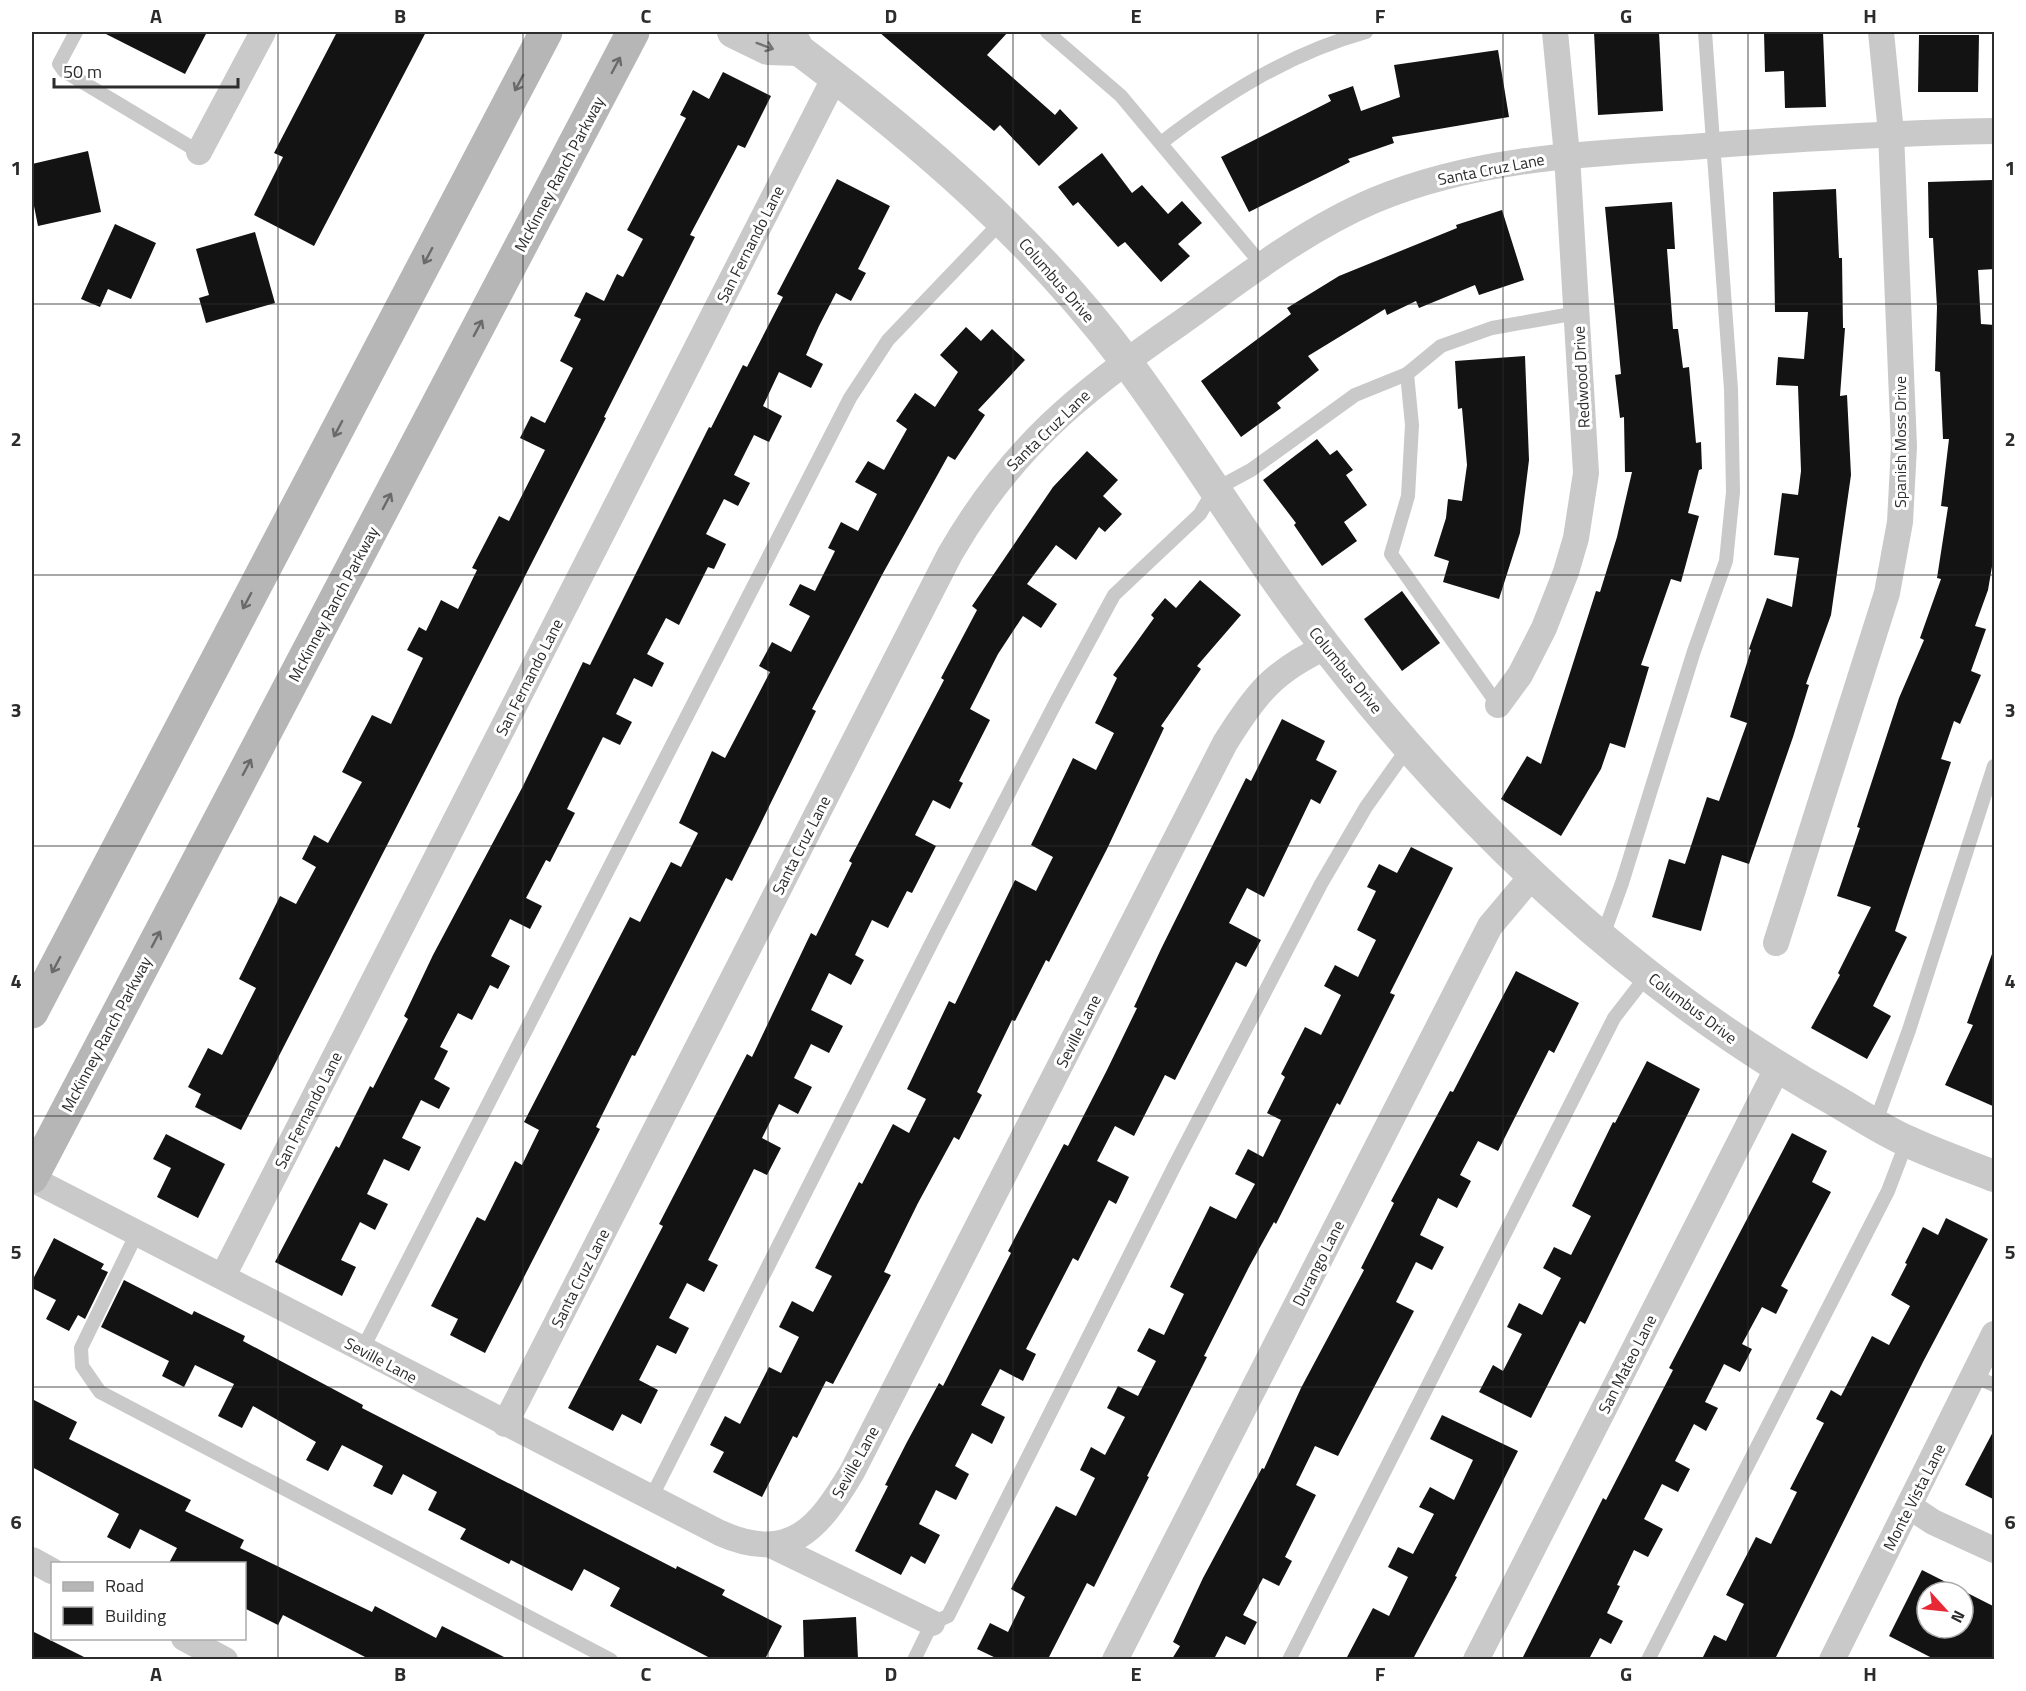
<svg xmlns="http://www.w3.org/2000/svg" width="2026" height="1691" viewBox="0 0 2026 1691" font-family="'Titillium Web',sans-serif">
<rect width="100%" height="100%" fill="#fff"/>
<g fill="#131313" fill-rule="evenodd">
<polygon points="102,32 207,32 185,74"/>
<polygon points="337,32 426,32 314,246 254,215 283,157 274,153"/>
<polygon points="879,32 1008,32 987,55 1055,115 1060,109 1078,128 1039,166 1000,125 994,131"/>
<polygon points="1594,32 1659,32 1663,111 1598,115"/>
<polygon points="1764,32 1823,32 1826,107 1785,108 1784,71 1765,72"/>
<polygon points="1919,35 1979,35 1978,92 1918,92"/>
<polygon points="1498,50 1509,117 1392,137 1394,143 1348,159 1350,162 1249,212 1221,157 1331,101 1328,95 1353,86 1361,111 1400,97 1394,65"/>
<polygon points="723,72 771,96 745,148 738,145 690,235 695,237 604,417 606,418 241,1130 195,1107 201,1094 188,1087 208,1048 222,1055 256,988 239,979 280,896 296,904 316,867 302,859 314,835 328,843 362,782 342,772 372,715 391,724 423,658 407,650 419,627 426,631 441,600 458,609 477,570 472,568 499,516 509,521 545,450 520,438 531,416 545,423 573,368 560,361 581,319 574,316 586,292 604,301 617,274 623,277 643,239 627,230 686,118 680,115 693,90 709,99"/>
<polygon points="88,151 101,212 38,226 32,196 32,164"/>
<polygon points="1102,153 1132,193 1142,185 1168,214 1182,201 1202,223 1178,244 1190,256 1161,282 1125,242 1118,247 1078,202 1073,206 1058,187"/>
<polygon points="837,179 890,206 858,269 866,273 851,301 836,293 819,326 806,355 823,364 811,388 779,372 763,406 782,416 769,442 754,435 734,475 750,483 738,506 724,499 706,534 726,544 714,569 708,567 679,625 666,618 647,654 664,663 652,687 634,678 616,714 632,722 620,745 603,737 567,809 575,813 550,862 546,860 526,898 542,906 530,929 510,919 491,956 510,966 498,989 490,985 472,1020 458,1013 440,1047 448,1051 434,1079 450,1088 439,1109 421,1100 402,1138 421,1147 409,1171 384,1159 367,1194 388,1204 375,1230 360,1222 341,1260 356,1267 342,1296 275,1262 336,1146 339,1148 370,1086 373,1088 408,1019 404,1016 433,955 523,786 583,662 590,665 709,427 711,428 743,365 747,367 783,297 777,294"/>
<polygon points="1992,180 1995,269 1978,270 1981,324 1995,325 1995,549 1988,590 1975,626 1986,629 1971,671 1981,675 1960,724 1954,721 1941,759 1951,762 1895,931 1907,937 1873,1006 1891,1016 1867,1059 1811,1028 1840,975 1838,973 1871,907 1837,896 1860,828 1857,827 1899,698 1924,640 1920,638 1941,579 1937,578 1948,507 1941,506 1949,439 1943,439 1940,372 1935,371 1937,307 1933,238 1929,238 1928,182"/>
<polygon points="1836,189 1839,258 1842,258 1843,328 1845,328 1840,396 1847,395 1851,475 1831,615 1806,684 1809,685 1793,737 1749,864 1722,855 1701,931 1652,917 1669,859 1685,864 1707,797 1719,801 1747,723 1730,717 1751,650 1749,649 1767,598 1792,607 1799,558 1774,555 1782,493 1798,495 1801,471 1798,386 1776,385 1778,357 1804,359 1808,312 1775,312 1773,192"/>
<polygon points="1672,202 1675,249 1667,249 1673,329 1678,329 1683,368 1689,367 1696,443 1701,442 1702,469 1699,470 1688,513 1699,516 1681,582 1671,579 1641,665 1649,667 1625,748 1610,743 1601,769 1561,836 1501,799 1527,756 1541,764 1596,591 1600,592 1617,537 1632,472 1625,472 1624,417 1620,418 1615,375 1621,374 1605,207"/>
<polygon points="1502,210 1524,280 1479,295 1475,285 1419,308 1416,301 1387,315 1385,309 1308,356 1319,370 1277,403 1281,408 1241,437 1201,381 1291,314 1287,308 1339,276 1457,228 1456,225"/>
<polygon points="115,224 156,243 131,299 108,289 100,307 81,299"/>
<polygon points="255,232 275,303 206,323 199,298 209,295 196,249"/>
<polygon points="966,327 981,341 992,329 1025,360 978,410 985,415 955,460 948,456 882,575 812,709 816,711 757,831 732,881 726,878 635,1056 632,1055 596,1127 600,1129 485,1353 450,1335 458,1319 431,1306 477,1217 485,1221 515,1161 522,1165 539,1130 524,1122 630,917 640,922 671,862 681,867 698,833 679,823 712,751 725,758 770,672 759,666 772,642 791,652 810,616 789,605 800,584 815,591 835,551 828,548 841,522 858,531 877,494 855,482 868,461 884,470 907,429 896,421 915,393 935,407 958,372 940,355"/>
<polygon points="1525,356 1529,460 1520,533 1499,599 1443,582 1449,561 1434,556 1446,518 1448,499 1462,501 1467,465 1462,408 1458,409 1455,361"/>
<polygon points="1317,439 1330,455 1337,450 1353,470 1346,475 1367,505 1344,522 1357,541 1322,566 1294,525 1296,523 1263,480"/>
<polygon points="1087,451 1118,480 1103,496 1122,514 1105,532 1099,527 1076,560 1056,545 1027,584 1057,604 1041,628 1023,616 998,654 970,709 990,720 959,781 963,783 950,809 933,800 915,835 936,846 912,893 907,891 888,928 872,920 855,955 864,960 851,985 829,973 811,1010 843,1026 829,1053 811,1044 794,1078 812,1087 798,1114 779,1104 762,1138 781,1148 767,1175 754,1169 708,1260 718,1265 704,1292 687,1283 669,1318 689,1328 676,1354 657,1345 639,1380 658,1390 641,1424 622,1414 613,1431 568,1408 663,1226 659,1224 747,1054 752,1057 811,933 816,936 852,863 849,861 944,680 941,678 977,610 972,606 1053,487"/>
<polygon points="1200,580 1241,615 1197,666 1201,669 1161,726 1164,728 1107,849 1049,962 1046,960 1015,1021 1012,1020 977,1092 982,1095 959,1140 954,1137 918,1203 884,1272 891,1275 833,1384 826,1381 797,1438 793,1436 762,1497 713,1472 724,1452 710,1445 725,1416 740,1424 769,1367 781,1373 799,1337 779,1327 792,1301 813,1312 832,1276 815,1268 859,1182 862,1184 893,1124 909,1133 926,1099 907,1089 949,1001 955,1004 1015,880 1036,891 1053,857 1031,845 1073,758 1096,770 1114,733 1095,723 1117,678 1113,675 1154,618 1151,615 1165,598 1176,608"/>
<polygon points="1402,591 1440,643 1402,671 1364,619"/>
<polygon points="1282,719 1325,741 1316,760 1337,771 1320,804 1311,799 1264,897 1247,888 1229,923 1261,940 1246,967 1236,962 1175,1080 1165,1075 1134,1136 1115,1126 1097,1161 1129,1177 1116,1204 1109,1200 1078,1261 1073,1258 1026,1349 1036,1354 1023,1381 1000,1369 981,1405 1005,1417 992,1444 972,1433 955,1466 969,1474 956,1500 936,1490 919,1524 940,1535 925,1564 911,1556 901,1575 855,1551 888,1486 885,1485 907,1442 939,1383 943,1386 1011,1253 1008,1251 1033,1203 1064,1144 1068,1146 1107,1070 1137,1008 1134,1007 1161,949 1246,778 1251,781"/>
<polygon points="1411,847 1453,868 1390,993 1395,995 1340,1105 1337,1103 1276,1224 1274,1222 1249,1267 1204,1356 1207,1357 1147,1476 1149,1477 1094,1587 1087,1583 1048,1659 998,1659 977,1649 990,1623 1008,1632 1025,1597 1011,1589 1056,1506 1076,1516 1095,1478 1080,1470 1091,1447 1105,1455 1125,1417 1107,1408 1118,1386 1138,1396 1156,1361 1137,1351 1149,1328 1164,1335 1184,1294 1170,1287 1210,1206 1236,1219 1255,1184 1235,1174 1248,1149 1263,1157 1281,1120 1267,1113 1285,1077 1281,1074 1305,1027 1321,1035 1341,995 1324,986 1335,965 1358,977 1376,940 1357,930 1376,891 1367,887 1379,864 1397,873"/>
<polygon points="1992,954 1995,954 1995,1107 1945,1085 1973,1025 1967,1023"/>
<polygon points="1516,971 1579,1003 1554,1053 1549,1050 1498,1151 1478,1141 1460,1175 1471,1181 1457,1208 1438,1198 1420,1235 1444,1247 1432,1270 1416,1262 1396,1302 1414,1311 1338,1456 1315,1446 1296,1485 1316,1495 1285,1557 1292,1561 1279,1586 1263,1578 1243,1615 1257,1622 1245,1645 1226,1636 1214,1659 1172,1659 1180,1646 1173,1642 1203,1578 1262,1468 1264,1469 1301,1388 1364,1270 1361,1268 1394,1203 1391,1201 1450,1091 1453,1092"/>
<polygon points="1647,1061 1700,1089 1585,1324 1580,1321 1531,1418 1479,1392 1493,1365 1503,1371 1522,1334 1507,1327 1519,1303 1542,1315 1561,1278 1543,1268 1554,1247 1571,1255 1591,1216 1572,1206 1613,1122 1615,1123"/>
<polygon points="1792,1133 1827,1151 1812,1182 1831,1192 1781,1286 1788,1290 1776,1314 1762,1307 1742,1344 1752,1349 1740,1372 1724,1364 1705,1402 1718,1408 1706,1431 1694,1424 1675,1461 1690,1469 1678,1492 1662,1484 1644,1519 1663,1529 1648,1557 1634,1550 1617,1585 1620,1586 1607,1613 1623,1621 1611,1644 1600,1638 1589,1659 1522,1659 1603,1498 1606,1500 1673,1370 1669,1368"/>
<polygon points="166,1134 225,1164 198,1218 157,1197 171,1168 153,1159"/>
<polygon points="1946,1218 1988,1239 1923,1362 1775,1659 1702,1659 1714,1635 1726,1641 1744,1604 1726,1595 1756,1537 1771,1544 1797,1492 1790,1489 1824,1423 1816,1419 1831,1390 1841,1396 1872,1336 1889,1345 1910,1306 1891,1295 1907,1264 1905,1263 1923,1227 1938,1235"/>
<polygon points="54,1238 104,1264 101,1269 108,1272 85,1319 78,1315 69,1331 46,1319 56,1300 32,1288 32,1281"/>
<polygon points="124,1280 192,1315 194,1311 245,1336 243,1341 363,1405 362,1408 676,1569 677,1566 725,1590 722,1595 782,1626 765,1659 712,1659 610,1606 620,1588 584,1569 572,1591 511,1560 509,1564 460,1539 466,1529 428,1510 437,1492 403,1474 392,1495 373,1486 383,1466 342,1445 328,1471 306,1460 316,1442 253,1406 242,1428 218,1416 234,1384 195,1365 184,1387 162,1376 169,1361 101,1327"/>
<polygon points="32,1399 77,1422 69,1439 191,1500 185,1511 244,1540 240,1548 372,1612 375,1606 436,1638 442,1626 508,1659 369,1659 283,1615 278,1625 244,1608 244,1563 169,1563 177,1548 140,1529 130,1549 107,1537 119,1514 32,1467"/>
<polygon points="1442,1415 1518,1451 1455,1576 1457,1577 1413,1659 1346,1659 1373,1608 1389,1616 1408,1577 1388,1567 1398,1547 1413,1554 1434,1514 1419,1507 1430,1487 1454,1500 1473,1460 1430,1439"/>
<polygon points="1995,1428 1995,1500 1965,1485"/>
<path d="M1922,1570L1995,1607V1659H1934L1889,1636ZM1927,1592H1963V1628H1927Z"/>
<polygon points="856,1617 858,1659 804,1659 803,1620"/>
<polygon points="32,1631 88,1659 32,1659"/>
</g>
<g fill="none" stroke-linecap="round" stroke-linejoin="round">
<g stroke="#c9c9c9" stroke-width="14">
<polyline points="76,32 59,64 64,71 199,152"/>
<polyline points="1047,32 1121,96 1263,266"/>
<path d="M1161,143C1223,95 1290,53 1366,32"/>
<polyline points="1498,705 1391,554 1408,496 1412,425 1407,374 1441,346 1492,328 1577,313"/>
<polyline points="1602,938 1622,883 1694,651 1726,561 1733,492 1731,389 1705,32"/>
<polyline points="1875,1124 1909,1030 1994,766"/>
<polyline points="137,1233 81,1348 82,1366 100,1392 611,1660"/>
<polyline points="362,1350 850,398 888,340 1003,220"/>
<polyline points="1974,1376 1994,1385"/>
<polyline points="651,1498 935,936 1056,702 1114,595 1200,514 1214,490 1251,470 1355,395 1407,374"/>
<polyline points="914,1660 932,1623 948,1616 1175,1165 1321,884 1366,807 1410,745"/>
<polyline points="1289,1660 1614,1018 1648,974"/>
<polyline points="1648,1660 1888,1191 1907,1141"/>
</g>
<g stroke="#c9c9c9" stroke-width="26">
<polyline points="199,152 263,32"/>
<polyline points="1498,705 1520,675 1544,628 1566,572 1576,538 1586,473 1567,155 1555,32"/>
<polyline points="1776,943 1887,593 1900,522 1904,446 1891,133 1881,32"/>
<path d="M32,1179L720,1533C790,1564 818,1529 852,1472L1225,743C1255,695 1273,671 1326,647"/>
<polyline points="223,1276 835,77"/>
<path d="M505,1424L950,554C1011,448 1080,392 1179,324C1241,280 1304,230 1375,200C1475,158 1584,154 1691,147C1792,139 1893,133 1994,131"/>
<polyline points="1909,1506 1933,1522 1994,1550"/>
<polyline points="771,1545 932,1623"/>
<polyline points="32,1560 52,1571"/>
<polyline points="184,1638 225,1660"/>
<polyline points="1115,1660 1490,926 1533,875"/>
<polyline points="1476,1660 1777,1069"/>
<polyline points="1832,1660 1994,1334"/>
</g>
<g stroke="#c9c9c9" stroke-width="32">
<polyline points="733,32 768,49 799,50"/>
<path d="M789,32L799,50C920,141 1034,239 1125,360C1195,454 1255,556 1327,648C1466,827 1637,990 1836,1101C1860,1115 1884,1131 1909,1142C1937,1155 1966,1165 1994,1176"/>
</g>
<g stroke="#b6b6b6" stroke-width="33">
<polyline points="32,1012 546,32"/>
<polyline points="32,1177 633,32"/>
</g>
</g>
<defs><path id="oneway-shaft" d="M-6 0H5M1.5-3L5.5 0L1.5 3" fill="none" stroke-width="1.6" stroke-linecap="round" stroke-linejoin="round" transform="scale(1.5)"/></defs>
<use stroke="#737373" href="#oneway-shaft" transform="translate(765 46) rotate(20)"/>
<g stroke="#6a6a6a">
<use href="#oneway-shaft" transform="translate(616 65) rotate(-62)"/>
<use href="#oneway-shaft" transform="translate(519 83) rotate(118)"/>
<use href="#oneway-shaft" transform="translate(428 256) rotate(118)"/>
<use href="#oneway-shaft" transform="translate(478 328) rotate(-62)"/>
<use href="#oneway-shaft" transform="translate(338 429) rotate(118)"/>
<use href="#oneway-shaft" transform="translate(387 501) rotate(-62)"/>
<use href="#oneway-shaft" transform="translate(247 601) rotate(118)"/>
<use href="#oneway-shaft" transform="translate(247 767) rotate(-62)"/>
<use href="#oneway-shaft" transform="translate(156 939) rotate(-62)"/>
<use href="#oneway-shaft" transform="translate(56 965) rotate(118)"/>
</g>
<path fill="none" stroke="#2c2c2c" stroke-width="1.5" stroke-opacity="0.55" d="M278,32V1660M523,32V1660M768,32V1660M1013,32V1660M1258,32V1660M1503,32V1660M1748,32V1660M32,304H1994M32,575H1994M32,846H1994M32,1116H1994M32,1387H1994"/>
<g text-anchor="middle" stroke-width="6" stroke-linejoin="round" paint-order="stroke">
<g font-size="16" fill="#2c2c2c" stroke="#fff">
<text transform="translate(1491 169) rotate(-11)" y="6">Santa Cruz Lane</text>
<text transform="translate(559 174) rotate(-62)" y="6">McKinney Ranch Parkway</text>
<text transform="translate(750 244) rotate(-63)" y="6">San Fernando Lane</text>
<text transform="translate(1057 280) rotate(49)" y="6">Columbus Drive</text>
<text transform="translate(1581 377) rotate(-93)" y="6">Redwood Drive</text>
<text transform="translate(1048 430) rotate(-44)" y="6">Santa Cruz Lane</text>
<text transform="translate(1900 442) rotate(-90)" y="6">Spanish Moss Drive</text>
<text transform="translate(333 604) rotate(-62)" y="6">McKinney Ranch Parkway</text>
<text transform="translate(1346 670) rotate(51)" y="6">Columbus Drive</text>
<text transform="translate(529 677) rotate(-63)" y="6">San Fernando Lane</text>
<text transform="translate(801 845) rotate(-63)" y="6">Santa Cruz Lane</text>
<text transform="translate(1693 1008) rotate(37)" y="6">Columbus Drive</text>
<text transform="translate(1078 1031) rotate(-63)" y="6">Seville Lane</text>
<text transform="translate(106 1034) rotate(-62)" y="6">McKinney Ranch Parkway</text>
<text transform="translate(308 1110) rotate(-63)" y="6">San Fernando Lane</text>
<text transform="translate(1318 1263) rotate(-63)" y="6">Durango Lane</text>
<text transform="translate(580 1278) rotate(-63)" y="6">Santa Cruz Lane</text>
<text transform="translate(381 1360) rotate(28)" y="6">Seville Lane</text>
<text transform="translate(1627 1364) rotate(-63)" y="6">San Mateo Lane</text>
<text transform="translate(855 1462) rotate(-61)" y="6">Seville Lane</text>
<text transform="translate(1914 1497) rotate(-63)" y="6">Monte Vista Lane</text>
</g>
</g>
<rect width="2026" height="1691" fill="none" stroke="#ffffff" stroke-width="66"/>
<rect x="51" y="1562" width="195" height="78" fill="#ffffff" stroke="#ababab" stroke-width="1.5"/>
<rect x="63" y="1582" width="30" height="9" fill="#b6b6b6" stroke="#ababab" stroke-width="1.5"/>
<text x="105" y="1592" font-size="18" fill="#2c2c2c">Road</text>
<rect x="63" y="1607" width="30" height="18" fill="#131313" stroke="#ababab" stroke-width="1.5"/>
<text x="105" y="1622" font-size="18" fill="#2c2c2c">Building</text>
<g transform="translate(1945 1610) rotate(117)"><circle r="28" fill="#ffffff" stroke="#ababab" stroke-width="1.5"/>
<path d="M0-4.5L10 22L0 15L-10 22Z" fill="#e92836"/>
<text y="-9" font-size="16" font-weight="bold" text-anchor="middle" fill="#2c2c2c">N</text>
</g>
<path d="M54 78v9h184v-9" fill="none" stroke="#2c2c2c" stroke-width="3"/>
<text x="63" y="78" font-size="18" fill="#2c2c2c" stroke="#ffffff" stroke-width="4.5" paint-order="stroke">50 m</text>
<rect x="33" y="33" width="1960" height="1625" fill="none" stroke="#2c2c2c" stroke-width="2"/>
<g font-size="20" text-anchor="middle" font-weight="bold" fill="#2c2c2c">
<text x="156" y="23">A</text>
<text x="400" y="23">B</text>
<text x="646" y="23">C</text>
<text x="891" y="23">D</text>
<text x="1136" y="23">E</text>
<text x="1380" y="23">F</text>
<text x="1626" y="23">G</text>
<text x="1870" y="23">H</text>
<text x="16" y="175">1</text>
<text x="2010" y="175">1</text>
<text x="16" y="446">2</text>
<text x="2010" y="446">2</text>
<text x="16" y="717">3</text>
<text x="2010" y="717">3</text>
<text x="16" y="988">4</text>
<text x="2010" y="988">4</text>
<text x="16" y="1259">5</text>
<text x="2010" y="1259">5</text>
<text x="16" y="1529">6</text>
<text x="2010" y="1529">6</text>
<text x="156" y="1681">A</text>
<text x="400" y="1681">B</text>
<text x="646" y="1681">C</text>
<text x="891" y="1681">D</text>
<text x="1136" y="1681">E</text>
<text x="1380" y="1681">F</text>
<text x="1626" y="1681">G</text>
<text x="1870" y="1681">H</text>
</g>
</svg>
